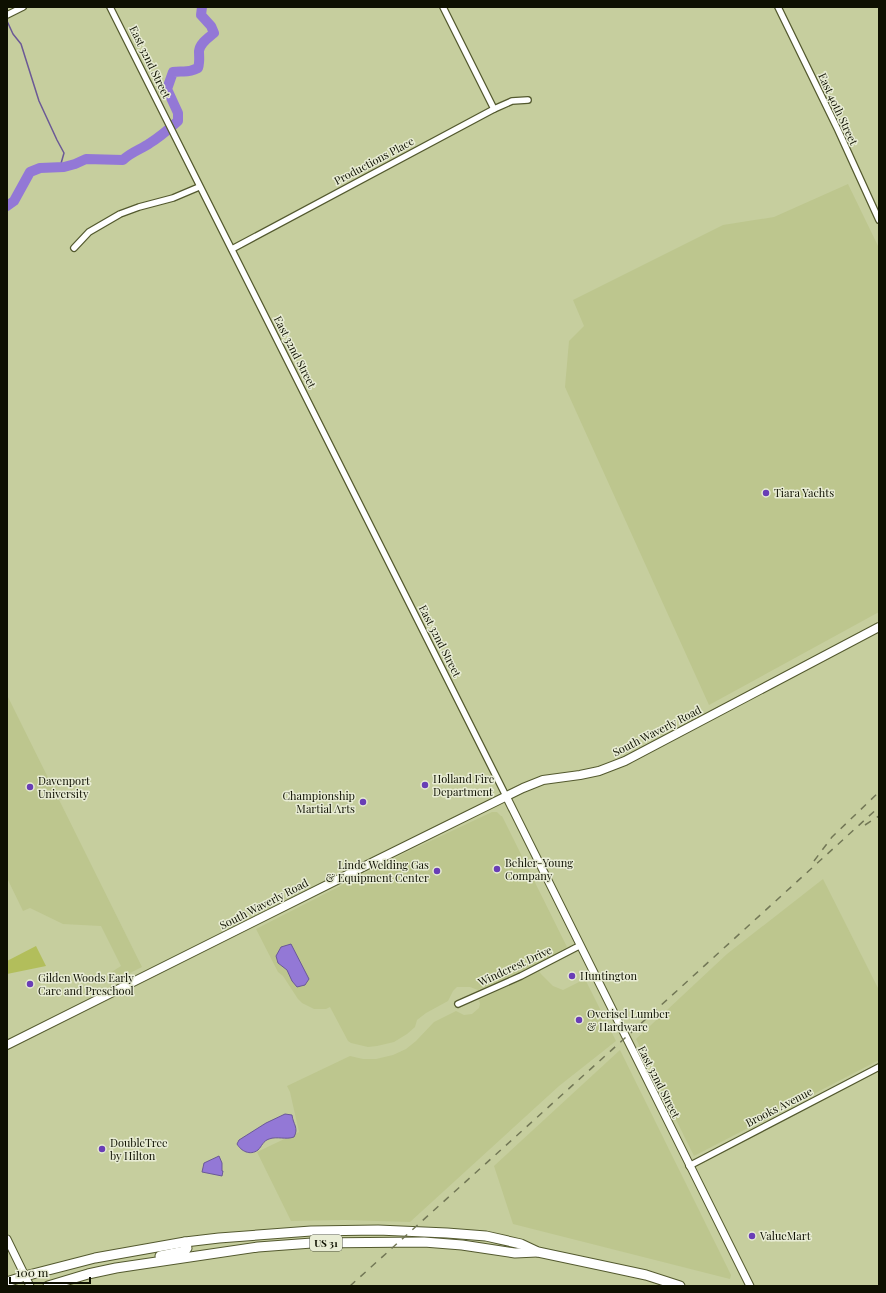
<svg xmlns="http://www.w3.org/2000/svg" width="886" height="1293" viewBox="0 0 886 1293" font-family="'Playfair Display',serif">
<rect width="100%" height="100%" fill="#c6ce9e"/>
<g fill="#bdc68e">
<polygon points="848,184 879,248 879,612 709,705 565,387 569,341 584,326 573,300 723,225 774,217"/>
<polygon points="7,695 142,967 114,981 110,973 121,966 101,926 63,924 30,908 23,911 7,878"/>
<polygon points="492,812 497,812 501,816 502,816 567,947 553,957 504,980 478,990 470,987 457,987 453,991 448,1001 426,1013 417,1020 415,1027 407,1034 394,1042 377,1046 368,1047 351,1043 348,1041 330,1007 326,1009 314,1009 302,1003 298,999 283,976 278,972 256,929 403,854"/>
<polygon points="823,879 879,990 879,1060 694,1156 636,1039 727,954"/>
<polygon points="539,971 541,974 553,986 563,990 585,979 616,1041 559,1086 410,1222 345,1220 291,1221 257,1152 299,1132 290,1092 287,1086 350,1056 363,1059 376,1059 393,1055 406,1049 416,1041 434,1022 456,1011 464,1015 472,1014 479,1008 480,1004 479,1000"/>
<polygon points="620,1050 731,1275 730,1279 513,1224 494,1166"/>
</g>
<polygon fill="#b2be5b" points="36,946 46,966 7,974 7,961"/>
<g fill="#9378d6" stroke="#6b5996">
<polygon points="291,944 309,979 305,985 297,987 292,981 287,970 278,963 276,956 281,947"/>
<path d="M285,1114L292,1115C293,1124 299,1128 294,1137C286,1140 277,1136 269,1139C263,1141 262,1146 258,1150C250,1156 241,1151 237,1144L239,1140L266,1123Z"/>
<polygon points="219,1156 222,1163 222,1171 223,1171 222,1176 202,1172 204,1163"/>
</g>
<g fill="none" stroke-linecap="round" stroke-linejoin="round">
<polyline stroke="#6b5996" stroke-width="1.5" points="7,21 13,34 21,44 39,101 57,140 64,153 60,167"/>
<path stroke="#9378d6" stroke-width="10" d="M7,206L14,201L30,172L40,168L64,167L75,164L86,159L123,160C131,152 142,149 150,143C160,137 169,129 178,121V113L167,89L173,72C184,70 186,74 198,68C200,62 199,57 199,51C200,43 208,38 214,33L211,26L201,15L202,7"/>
<defs>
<g id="minor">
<polyline points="110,7 506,796"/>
<polyline points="443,7 494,109"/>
<polyline points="778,7 838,130 879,220"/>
<polyline points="7,15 23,7"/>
<polyline points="74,248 89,232 120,214 139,207 173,198 199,187"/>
<polyline points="232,249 494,109 512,101 528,100"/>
<polyline points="458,1004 521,976 579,946"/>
<polyline points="689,1166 879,1067"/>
</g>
<g id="tertiary">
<polyline points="506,796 750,1286"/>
<polyline points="7,1239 30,1286"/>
</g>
<polyline id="secondary" points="7,1045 361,868 523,788 543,780 580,775 599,771 625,761 879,627"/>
<g id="trunk">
<polyline points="160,1256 185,1251 187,1248 185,1242"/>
<polyline points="7,1282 25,1276 95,1258 185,1242 219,1238 311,1231 378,1230 447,1233 486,1236 521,1244 538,1252 646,1275 680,1286"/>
<polyline points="48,1286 88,1274 116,1268 258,1247 312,1243 424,1242 462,1245 515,1253 537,1252"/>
</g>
</defs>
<use href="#minor" stroke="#53592e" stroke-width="8"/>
<use href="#tertiary" stroke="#53592e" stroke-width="9"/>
<use href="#secondary" stroke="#53592e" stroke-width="10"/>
<use href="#trunk" stroke="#53592e" stroke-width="11"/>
<use href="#minor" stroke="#fff" stroke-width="5.5"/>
<use href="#tertiary" stroke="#fff" stroke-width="7"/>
<use href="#secondary" stroke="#fff" stroke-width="8"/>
<use href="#trunk" stroke="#fff" stroke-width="9"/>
<g stroke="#727756" stroke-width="1.5" stroke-dasharray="7 7" stroke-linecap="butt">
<polyline points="865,825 879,816"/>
<polyline points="814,861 832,837 879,792"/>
<polyline points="350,1286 625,1038 879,807"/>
</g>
</g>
<g fill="#693eb6" stroke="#e8ecd4" stroke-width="1.5">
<circle cx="766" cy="493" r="4"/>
<circle cx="425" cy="785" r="4"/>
<circle cx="30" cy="787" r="4"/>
<circle cx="363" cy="802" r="4"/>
<circle cx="497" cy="869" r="4"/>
<circle cx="437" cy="871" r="4"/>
<circle cx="572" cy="976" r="4"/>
<circle cx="30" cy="984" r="4"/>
<circle cx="579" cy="1020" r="4"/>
<circle cx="102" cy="1149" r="4"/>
<circle cx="752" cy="1236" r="4"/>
</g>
<g text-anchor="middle" stroke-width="3" stroke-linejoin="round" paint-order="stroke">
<rect fill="#e8ecd4" stroke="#4f5240" stroke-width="1" x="310" y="1235" width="32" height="16" rx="3"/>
<g font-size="10" font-weight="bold" fill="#0e1001">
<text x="326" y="1247">US 31</text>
</g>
<g font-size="11" fill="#0e1001" stroke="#e8ecd4">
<text transform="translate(150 62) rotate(64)" y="4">East 32nd Street</text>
<text transform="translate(838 109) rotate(65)" y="4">East 40th Street</text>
<text transform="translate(374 161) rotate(-28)" y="4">Productions Place</text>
<text transform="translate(295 352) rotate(63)" y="4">East 32nd Street</text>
<text transform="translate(440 641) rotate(63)" y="4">East 32nd Street</text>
<text transform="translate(657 731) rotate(-27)" y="4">South Waverly Road</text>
<text transform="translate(264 904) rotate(-27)" y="4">South Waverly Road</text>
<text transform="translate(515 966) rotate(-25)" y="4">Windcrest Drive</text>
<text transform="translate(659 1082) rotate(63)" y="4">East 32nd Street</text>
<text transform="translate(779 1107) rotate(-27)" y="4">Brooks Avenue</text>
</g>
<g font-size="11" fill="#0e1001" stroke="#e8ecd4" text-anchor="start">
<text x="774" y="497">Tiara Yachts</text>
<text x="433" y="783">Holland Fire<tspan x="433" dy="13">Department</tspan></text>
<text x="38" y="785">Davenport<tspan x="38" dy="13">University</tspan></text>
<text x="355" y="800" text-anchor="end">Championship<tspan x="355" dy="13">Martial Arts</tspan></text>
<text x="505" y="867">Behler-Young<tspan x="505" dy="13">Company</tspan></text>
<text x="429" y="869" text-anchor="end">Linde Welding Gas<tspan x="429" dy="13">&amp; Equipment Center</tspan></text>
<text x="580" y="980">Huntington</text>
<text x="38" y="982">Gilden Woods Early<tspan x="38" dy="13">Care and Preschool</tspan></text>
<text x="587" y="1018">Overisel Lumber<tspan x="587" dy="13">&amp; Hardware</tspan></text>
<text x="110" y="1147">DoubleTree<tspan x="110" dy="13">by Hilton</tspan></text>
<text x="760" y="1240">ValueMart</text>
</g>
</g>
<rect width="886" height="1293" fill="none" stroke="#0e1001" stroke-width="16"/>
<path d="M10 1277v6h80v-6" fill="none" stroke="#0e1001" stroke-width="2"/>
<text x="16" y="1277" font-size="12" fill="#0e1001" stroke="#e8ecd4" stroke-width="3" paint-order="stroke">100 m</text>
</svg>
